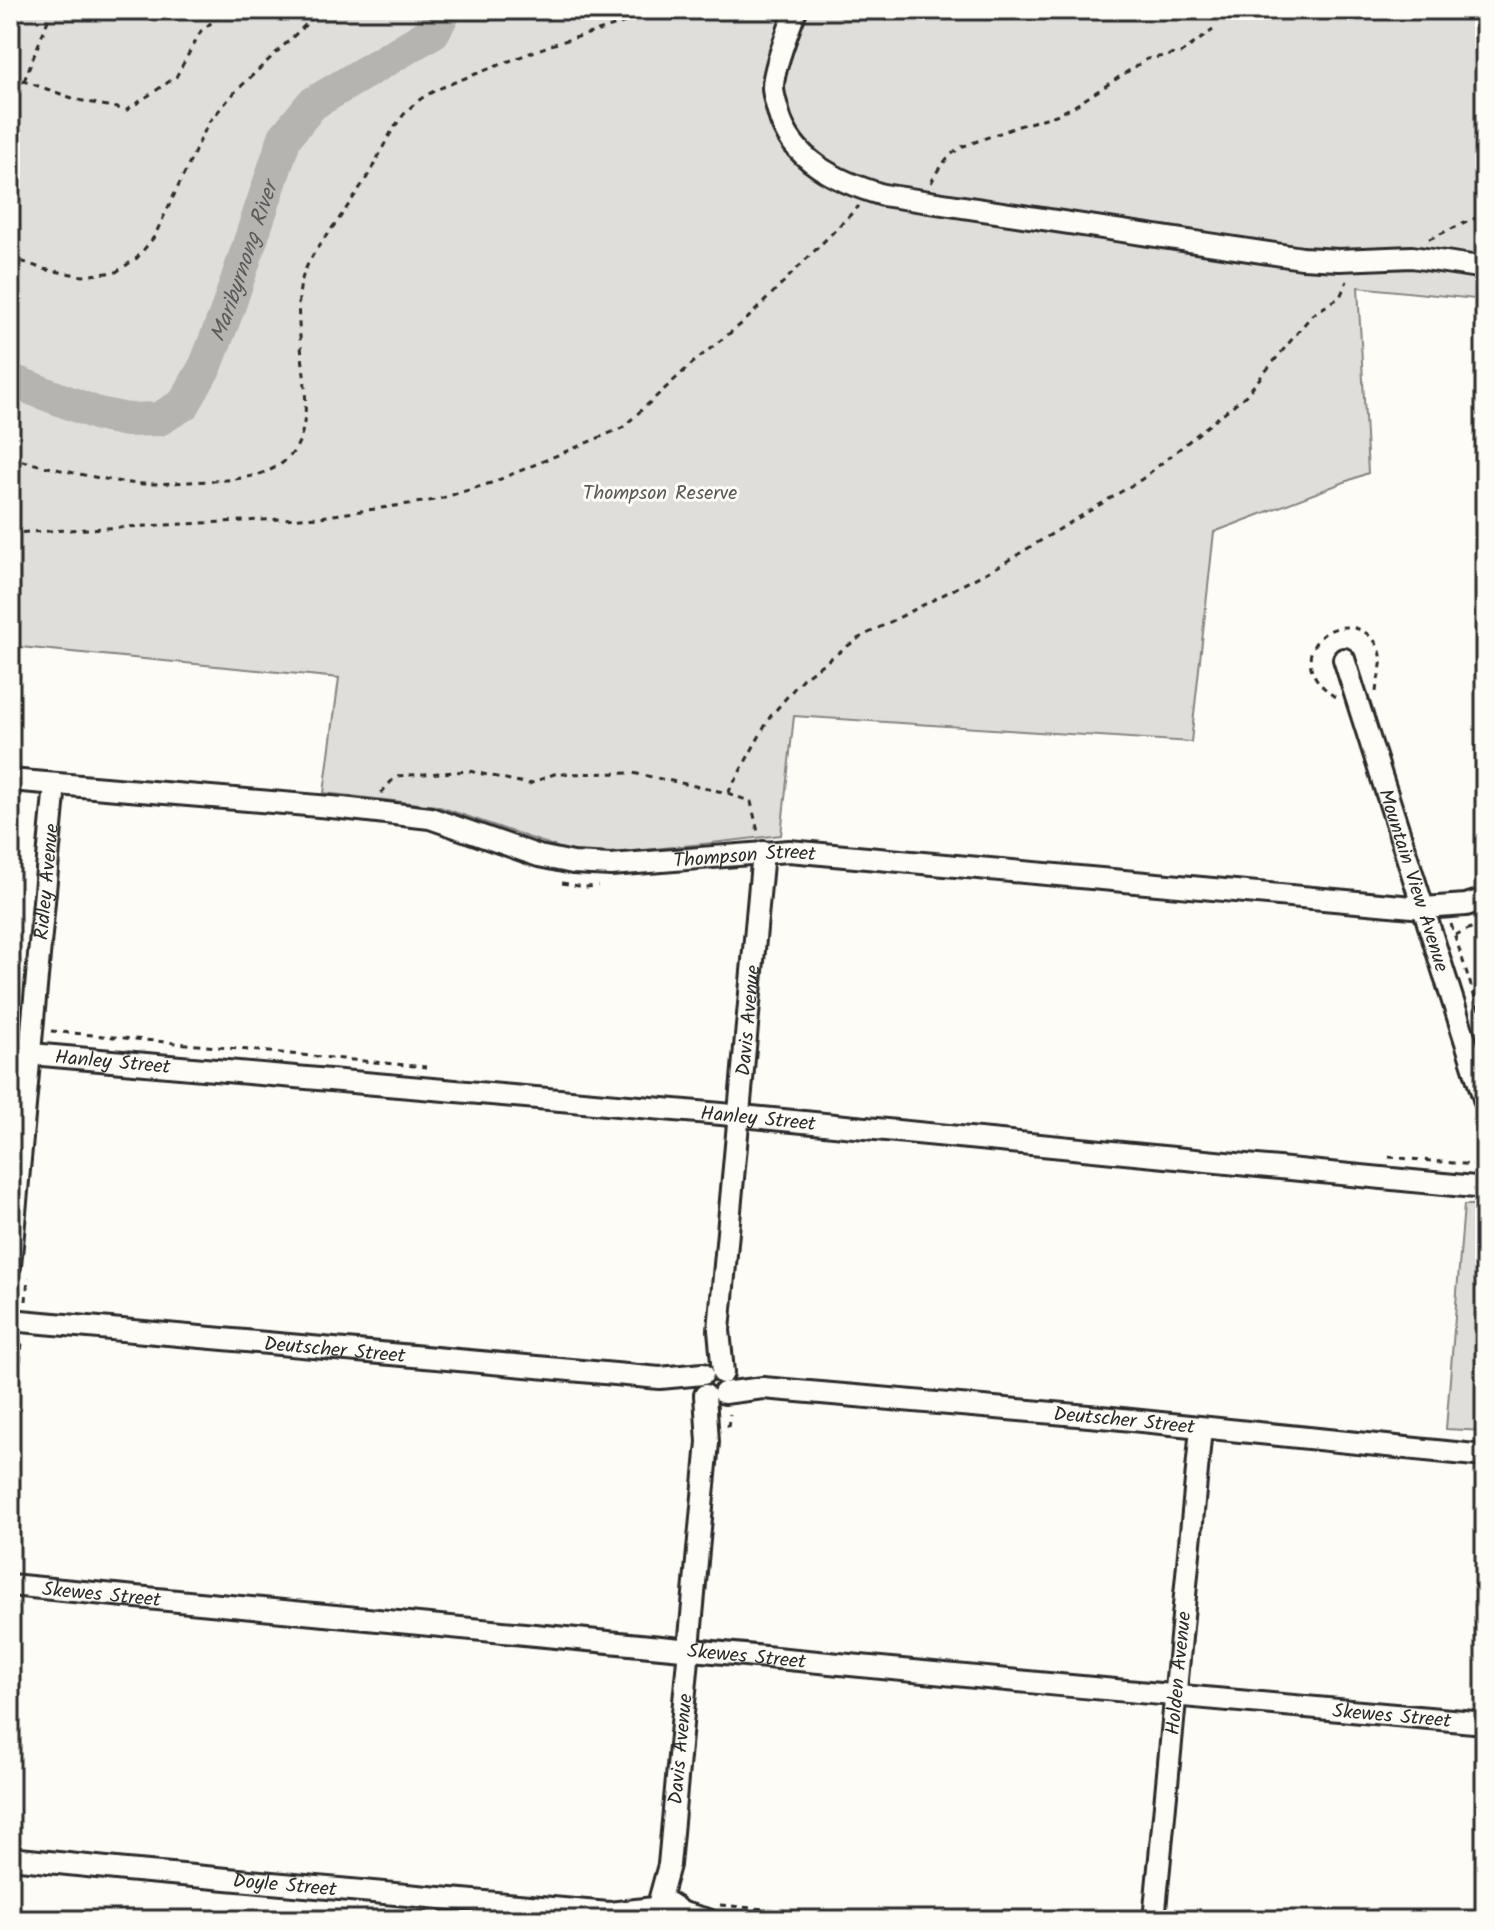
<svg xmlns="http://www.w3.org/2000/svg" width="1495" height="1930" viewBox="0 0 1495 1930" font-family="Kalam,sans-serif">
<rect width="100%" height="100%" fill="#fdfcf7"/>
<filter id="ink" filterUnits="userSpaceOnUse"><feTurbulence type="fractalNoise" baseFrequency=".0125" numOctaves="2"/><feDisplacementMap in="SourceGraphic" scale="16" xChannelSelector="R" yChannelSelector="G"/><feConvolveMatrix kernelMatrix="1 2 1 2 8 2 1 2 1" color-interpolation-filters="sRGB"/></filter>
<g filter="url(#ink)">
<g fill="#dfdeda" stroke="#858482" stroke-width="2">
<polygon points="10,10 1485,10 1485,300 1358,287 1368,473 1214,532 1191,742 794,716 781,835 703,844 583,856 437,806 324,793 339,678 10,646"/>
<polygon points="1464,1205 1485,1205 1485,1431 1446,1429"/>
</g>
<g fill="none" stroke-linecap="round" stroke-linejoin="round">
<path stroke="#b5b4b1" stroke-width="34" id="s1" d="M10,380L98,414L127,420L159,419L184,404L206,365L228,308L285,137L312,104L433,32L445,10"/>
<defs>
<g id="minor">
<path d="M796,10C789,28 773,69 773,87C773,95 776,103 778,111C790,161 839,182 883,195L1302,258L1339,260L1412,257L1485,268"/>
<path id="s2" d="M1344,659L1485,1102"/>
<path id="s3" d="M10,780L342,808L430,818L539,856L573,863L611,865L789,851L1424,908L1466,905L1485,899"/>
<path id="s4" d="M31,1054L721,1114L1485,1188"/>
<path id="s5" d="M10,1266L55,784"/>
<path id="s6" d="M10,1320L660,1378L703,1374"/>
<path id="s7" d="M723,1373L719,1330L763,852"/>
<path id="s8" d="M724,1393L763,1388L1112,1418L1485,1456"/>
<path id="s9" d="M10,1585C502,1631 993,1681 1485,1723"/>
<path id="s10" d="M10,1858L126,1870L609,1913L654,1908"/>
<path id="s11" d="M658,1905L669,1865L708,1442L705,1395"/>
<polyline points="679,1912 708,1920"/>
<polyline points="651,1913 658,1905 668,1903 676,1908 680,1920"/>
<path id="s12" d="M1154,1920L1201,1428"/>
</g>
</defs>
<use href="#minor" stroke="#2b2b2b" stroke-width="26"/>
<g stroke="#2b2b2b" stroke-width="3" stroke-dasharray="6 6" stroke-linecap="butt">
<polyline points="24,81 52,10"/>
<polyline points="10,83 24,81 78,100 127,110 176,77 201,31 227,10"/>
<polyline points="931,183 938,170 949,156 961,147 1019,126 1056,115 1073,107 1147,59 1181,53 1213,30"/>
<polyline points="1429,239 1485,214"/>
<polyline points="10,257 43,269 83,276 116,272 137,258 154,237 209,122 234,93 321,10"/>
<path d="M10,458C47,467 85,476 122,482C144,486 167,483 189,482C225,480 285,482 300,439C316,394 291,332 301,283C307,257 326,237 341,216C350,203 359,189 368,176C381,153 390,128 409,109C427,90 454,83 478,73C502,64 527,54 551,45C586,34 621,26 654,10"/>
<polyline points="10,533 320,517 436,500 491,483 622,428 696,360 745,321 859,206"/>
<path d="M1335,697C1327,691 1319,684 1314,675C1296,640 1345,609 1373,639C1377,644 1380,649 1381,655C1383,666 1377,679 1376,692"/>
<polyline points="381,793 396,776 469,771 529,784 554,774 633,773 728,793 751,802 758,832"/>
<polyline points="728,793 770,717 803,678 859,638 999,566 1142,479 1246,395 1312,315 1340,297 1347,281"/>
<polyline points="562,883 584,887 598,886"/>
<polyline points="1451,924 1485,1029"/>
<polyline points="1455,935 1485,922"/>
<polyline points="51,1031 426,1067"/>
<polyline points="1474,1119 1485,1153"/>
<polyline points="1389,1157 1485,1166"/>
<polyline points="26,1301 28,1277"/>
<polyline points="728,1427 730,1414"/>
<polyline points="10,1469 22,1342"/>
<polyline points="720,1905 884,1920"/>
</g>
<use href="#minor" stroke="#fdfcf7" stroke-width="20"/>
</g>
</g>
<g text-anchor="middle" stroke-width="6" stroke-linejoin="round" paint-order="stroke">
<g font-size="20" fill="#585857" stroke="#fdfcf7">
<text x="660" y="499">Thompson Reserve</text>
</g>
<g font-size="20" fill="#2b2b2b" stroke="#fdfcf7">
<text dy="7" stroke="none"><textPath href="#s3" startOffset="744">Thompson Street</textPath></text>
<text dy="7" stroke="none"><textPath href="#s2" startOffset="232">Mountain View Avenue</textPath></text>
<text dy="7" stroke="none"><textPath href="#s5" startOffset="386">Ridley Avenue</textPath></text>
<text dy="7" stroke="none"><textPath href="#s7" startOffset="354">Davis Avenue</textPath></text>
<text dy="7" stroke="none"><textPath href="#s4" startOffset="82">Hanley Street</textPath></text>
<text dy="7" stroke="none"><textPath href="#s4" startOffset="730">Hanley Street</textPath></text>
<text dy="7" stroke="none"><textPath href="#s6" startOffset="326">Deutscher Street</textPath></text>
<text dy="7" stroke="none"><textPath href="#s8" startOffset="402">Deutscher Street</textPath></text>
<text dy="7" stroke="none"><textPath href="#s9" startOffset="92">Skewes Street</textPath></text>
<text dy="7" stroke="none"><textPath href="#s9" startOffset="740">Skewes Street</textPath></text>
<text dy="7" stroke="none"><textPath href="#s12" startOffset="248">Holden Avenue</textPath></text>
<text dy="7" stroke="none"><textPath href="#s9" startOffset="1388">Skewes Street</textPath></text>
<text dy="7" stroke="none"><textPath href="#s11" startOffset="158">Davis Avenue</textPath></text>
<text dy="7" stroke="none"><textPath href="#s10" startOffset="276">Doyle Street</textPath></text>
</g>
<g font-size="22" font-style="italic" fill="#5b5b5a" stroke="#fdfcf7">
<text dy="8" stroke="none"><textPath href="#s1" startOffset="340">Maribyrnong River</textPath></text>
</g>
</g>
<rect width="1495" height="1930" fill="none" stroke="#fdfcf7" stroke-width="40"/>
<rect x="20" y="20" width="1455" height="1890" fill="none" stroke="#2b2b2b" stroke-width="3" filter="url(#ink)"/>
</svg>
